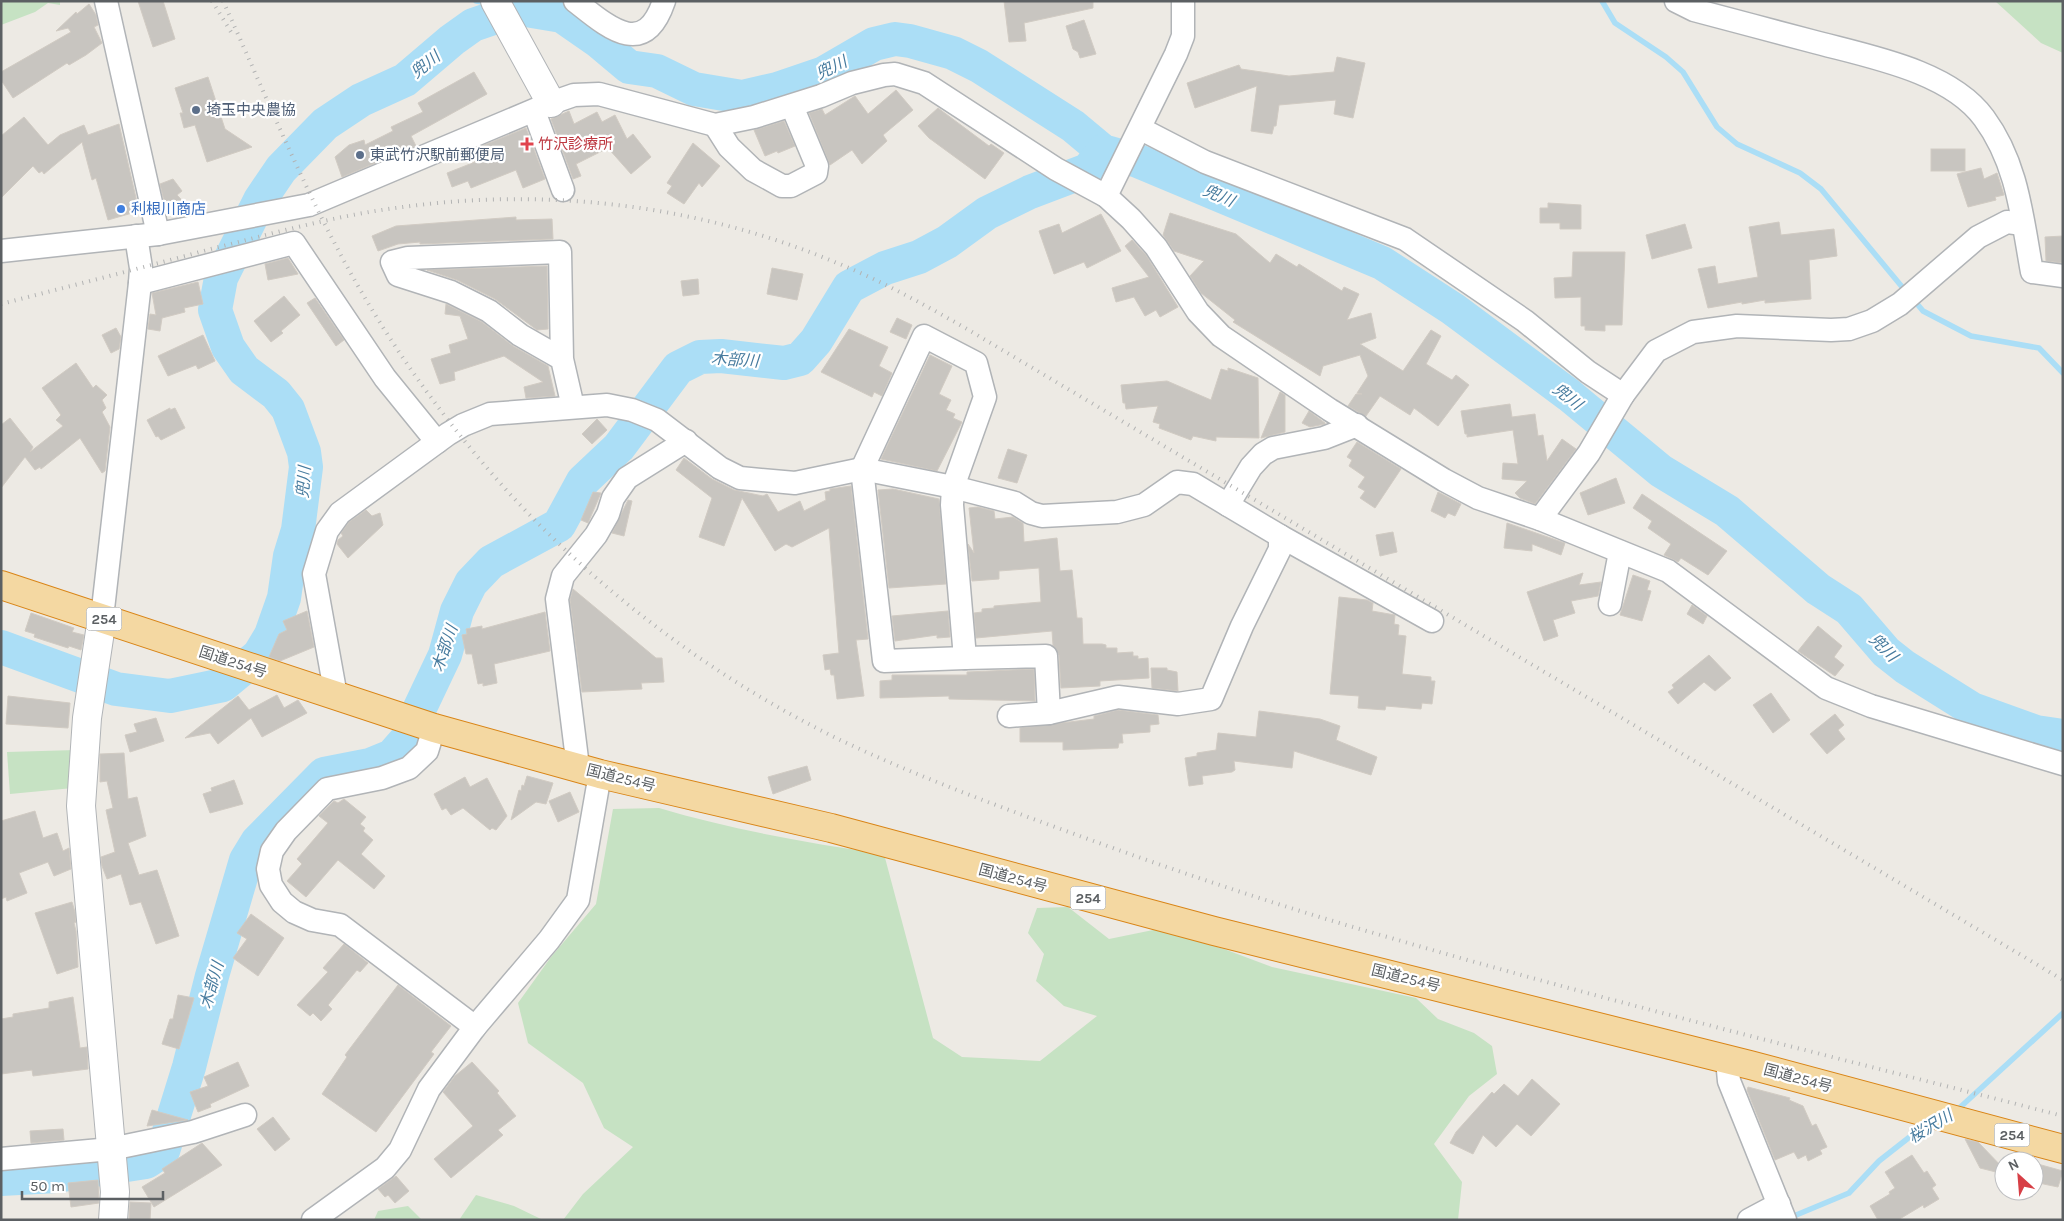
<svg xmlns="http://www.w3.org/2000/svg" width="2064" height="1221" viewBox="0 0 2064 1221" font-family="Karla,'Noto Sans JP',sans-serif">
<rect width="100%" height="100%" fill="#edeae4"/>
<g fill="#c6e2c3">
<polygon points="1,1 60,1 60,5 48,3 35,12 1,25"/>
<polygon points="1995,1 2063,1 2063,53 2041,43"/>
<polygon points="76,750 73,788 10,794 7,752"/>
<path d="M659,808C733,830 808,843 884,854L933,1038L962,1057L1040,1061L1097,1016L1064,1006L1036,981L1044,954L1028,933L1037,908L1068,907L1109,939L1158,929L1224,949L1272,967L1416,998L1438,1019L1474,1033L1492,1046L1497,1074L1469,1096L1434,1144L1462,1182L1458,1220H563L583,1194L633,1147L604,1128L583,1083L528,1043L518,1003L551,957L596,904L613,809Z"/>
<polygon points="476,1195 514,1206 543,1220 459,1220"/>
<polygon points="408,1206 422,1220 374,1220 378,1211"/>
</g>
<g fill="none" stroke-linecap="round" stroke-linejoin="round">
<g stroke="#abdef6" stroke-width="5.5">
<polyline points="476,1 489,3"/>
<polyline points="1602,1 1615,23 1666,57 1683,72 1717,127 1737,144 1800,173 1821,189 1903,288"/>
<polyline points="508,7 520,9"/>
<polyline points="1913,299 1923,311 1971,336 2039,348 2063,373"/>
<polyline points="1955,1112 2063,1013"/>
<polyline points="1789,1218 1849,1193 1879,1161 1916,1132 1934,1124"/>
</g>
<g stroke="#abdef6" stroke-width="34">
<polyline points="1,647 116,689 170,696 223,685 259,655 271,635 284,598 290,556 298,530 306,467 304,452 288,409 276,394 244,370 228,347 215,310 221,278 260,200 281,169 325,124 361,100 405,80 452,40 473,25 520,9 562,16 598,41 629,67 657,71 694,89 742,97 777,89 824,73 874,44 895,39 910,41 953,53 979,66 1073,126 1103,151 1138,161 1382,263 1453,309 1569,395 1661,471 1727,511 1818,589 1849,609 1886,652 1905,667 1972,709 2036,732 2063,736"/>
<polyline points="418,712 445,655 457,611 471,583 491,562 559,525 583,481 619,447 678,368 700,357 721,356 784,363 800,359 816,341 849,287 885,268 919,257 947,242 987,213 1030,192 1088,170 1103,151"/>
<polyline points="1,1179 56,1176 146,1162 163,1151 189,1067 212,976 246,860 257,842 324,774 370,765 392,756 406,740"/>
</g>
</g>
<g fill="#c8c5c0" stroke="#d1cbc3">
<polygon points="138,1 163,1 175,39 153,47"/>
<polygon points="1004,1 1093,1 1093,8 1024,23 1026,41 1009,42"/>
<polygon points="89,4 96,15 98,25 94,27 102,43 86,55 69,65 67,63 13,98 1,80 1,72 71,32 68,28 56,31 76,12 77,14"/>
<polygon points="1084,20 1096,54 1080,58 1078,52 1073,49 1066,26"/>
<polygon points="1337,57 1365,63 1353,118 1334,114 1336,100 1279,105 1276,126 1274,126 1272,134 1251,131 1257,86 1195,108 1187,83 1239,65 1241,69 1289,76 1334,72"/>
<polygon points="474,72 487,94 411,136 416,146 342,177 335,157 349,145 364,140 365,145 393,131 391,127 423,112 418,103"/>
<polygon points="208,77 225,129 252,147 207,162 195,125 184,128 180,113 183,113 175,88"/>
<polygon points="896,90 913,110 883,135 887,141 862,164 852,150 830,165 809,113 822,109 825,115 855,96 868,114"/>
<polygon points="938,108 989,146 991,144 1004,153 985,179 929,138 918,126"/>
<polygon points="569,111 574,124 597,112 602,122 615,115 627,139 633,134 651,157 631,174 608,148 576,164 581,176 573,179 551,119"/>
<polygon points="24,117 48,145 60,135 84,125 88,135 119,124 139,211 108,220 96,178 92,180 82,142 44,174 42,171 39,173 33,166 1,198 1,136"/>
<polygon points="784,121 795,146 778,153 777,151 765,156 754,130"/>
<polygon points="526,128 545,179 523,188 516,170 471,188 468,181 452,187 447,173 475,162 474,157 485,152 482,146"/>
<polygon points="693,143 720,166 702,187 699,183 684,204 667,193 672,186 667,183"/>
<rect x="1931" y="149" width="34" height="22"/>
<polygon points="1981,168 1984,179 1997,173 2004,195 1995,197 1996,200 1968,207 1957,174"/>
<polygon points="173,179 182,191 177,195 195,214 177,217 165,205 160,184"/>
<polygon points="1548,203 1581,205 1581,229 1560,229 1560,223 1540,223 1540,208 1548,208"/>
<polygon points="1170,213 1236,234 1270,263 1276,254 1297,267 1299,264 1342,291 1344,287 1359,294 1347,320 1371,313 1376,338 1360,344 1403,371 1431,330 1441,336 1426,364 1452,380 1456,375 1469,385 1438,426 1414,408 1410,415 1380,396 1366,416 1358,412 1348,406 1356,394 1362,394 1357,393 1368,376 1360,355 1323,366 1320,376 1233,322 1235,320 1201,293 1190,276 1204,261 1174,251 1163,235"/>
<polygon points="1101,214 1121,251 1087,268 1084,262 1054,274 1039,231 1059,224 1062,233"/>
<polygon points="516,217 516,220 552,219 553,239 420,244 420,242 398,244 378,251 372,236 396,226"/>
<polygon points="1779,222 1781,235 1834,229 1837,256 1809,260 1811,299 1765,303 1765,300 1742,304 1742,302 1708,308 1698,269 1715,266 1718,284 1758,277 1749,227"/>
<polygon points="1685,224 1692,248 1652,259 1646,235"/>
<polygon points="2063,236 2063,263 2046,261 2045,237"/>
<polygon points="1132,240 1146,255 1178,307 1160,317 1156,310 1145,316 1134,297 1116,302 1112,288 1149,277 1125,246"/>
<polygon points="1573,252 1625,252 1622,325 1605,325 1605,331 1585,330 1585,326 1581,326 1581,297 1555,298 1554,278 1572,277"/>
<polygon points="288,258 298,274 268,280 265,264"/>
<polygon points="547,266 548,329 537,330 495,299 457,280 427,270"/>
<polygon points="772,268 803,274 797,300 767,294"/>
<polygon points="698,279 699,294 683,296 681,281"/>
<polygon points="198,282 203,304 184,308 185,312 162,318 160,331 148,329 150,314 156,315 152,293"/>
<polygon points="284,296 300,315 281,331 283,333 271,342 254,321"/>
<polygon points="315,298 344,340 336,346 307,303"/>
<polygon points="446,304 482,322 513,346 548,366 555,396 526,398 524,387 543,382 504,356 454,372 455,380 440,384 431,359 451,353 449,345 468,339 460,316 445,314"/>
<polygon points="897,318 912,325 906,339 890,332"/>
<polygon points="116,328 121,337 119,349 111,353 102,335"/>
<polygon points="849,329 888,347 879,366 892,373 882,396 874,392 872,397 821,372"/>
<polygon points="203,335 215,361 198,369 196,365 168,376 158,356"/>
<polygon points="930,355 952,366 939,394 951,400 946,410 955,414 953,418 962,422 937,471 881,459"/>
<polygon points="76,363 93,388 96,385 107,395 102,400 106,408 102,412 110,427 105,471 102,473 80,438 41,469 40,467 35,470 25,457 1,488 1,425 10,418 33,447 30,452 63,426 56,420 61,415 42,388"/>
<polygon points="1228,368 1258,378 1259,438 1216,437 1216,441 1193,436 1191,440 1159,428 1160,424 1153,422 1158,406 1126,409 1125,403 1123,403 1121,385 1167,381 1211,400 1221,369 1228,371"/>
<polygon points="1280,392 1285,395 1285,432 1261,438"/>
<polygon points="1510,404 1512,417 1535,414 1538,436 1543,435 1547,461 1562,439 1576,449 1535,504 1520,498 1515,493 1527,481 1502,479 1503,463 1518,464 1513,430 1467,437 1467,434 1465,434 1461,411"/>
<polygon points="170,408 170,410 175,408 185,428 161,440 158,436 156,437 147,420"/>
<polygon points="1309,411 1325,423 1325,424 1310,427 1302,423"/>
<polygon points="597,419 607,430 592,444 582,434"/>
<polygon points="1357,442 1401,469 1375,508 1360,498 1365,491 1358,487 1365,477 1349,466 1352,460 1347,457"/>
<polygon points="1008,449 1027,455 1017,483 998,478"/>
<polygon points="684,458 712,479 734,490 763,496 767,494 778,512 800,501 804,511 826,500 825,492 830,491 830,489 851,486 868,639 856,640 864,696 837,699 834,675 831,675 830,669 825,670 823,655 839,653 829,528 792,547 786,544 775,551 742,498 724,546 699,537 712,498 676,470"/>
<polygon points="1616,478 1625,503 1588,515 1580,493"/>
<polygon points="893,489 939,499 946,584 889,588 878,490"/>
<polygon points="593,492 601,493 588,523 581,520"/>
<polygon points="1438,492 1461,504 1455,516 1448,513 1445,518 1431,511"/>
<polygon points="1642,494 1727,551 1708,575 1681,558 1678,562 1664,555 1671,544 1648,528 1652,521 1633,508"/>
<polygon points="628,500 632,501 624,536 612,533"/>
<polygon points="978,507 994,511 995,519 1013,517 1023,523 1024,542 1057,538 1060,571 1072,570 1077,618 1082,618 1083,644 1102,644 1106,645 1106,648 1117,648 1117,653 1133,652 1133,656 1138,656 1138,659 1148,658 1149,678 1100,681 1100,686 1061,688 1059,655 1053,645 1052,631 976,638 974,613 982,612 982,609 994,608 994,606 1041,602 1039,568 999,571 999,579 972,581 968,544 974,553 969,508"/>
<polygon points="366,510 372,516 380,513 383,525 348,558 337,544 338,540 343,536 341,533 349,522"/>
<polygon points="1507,523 1565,543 1561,555 1532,544 1532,551 1504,548"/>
<polygon points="1393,532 1397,552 1380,556 1376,535"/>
<polygon points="1583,573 1579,585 1601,582 1598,596 1571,601 1575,613 1553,620 1558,636 1544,641 1527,592"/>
<polygon points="1633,575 1650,581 1647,590 1651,591 1642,621 1620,615"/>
<polygon points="573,589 656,658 662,658 664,682 641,683 642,689 582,692 570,600"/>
<polygon points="1339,597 1367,600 1373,603 1372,611 1395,615 1394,624 1399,625 1398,635 1406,636 1402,674 1431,677 1431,681 1435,681 1432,704 1422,703 1421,709 1386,706 1385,710 1358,708 1359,696 1330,694"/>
<polygon points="1692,605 1707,616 1703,624 1687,614"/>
<polygon points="307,611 314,647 280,661 269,657 279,634 287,630 283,621"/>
<polygon points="948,611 950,637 937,638 937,635 895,641 892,616"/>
<polygon points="545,612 550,651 494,664 497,683 483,686 483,683 478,684 472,654 466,654 462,635 467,634 466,629 482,626 482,629"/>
<polygon points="31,613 74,628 72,632 84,635 81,650 69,646 68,648 34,637 35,634 25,631"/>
<polygon points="1818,626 1842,646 1834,657 1844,665 1835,676 1798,651"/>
<polygon points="1709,655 1731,678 1715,691 1704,682 1678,704 1668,692 1674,688 1672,685"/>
<polygon points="1151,668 1167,668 1167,670 1177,672 1178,691 1152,688"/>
<polygon points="1034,669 1035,701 949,699 949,696 880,698 880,681 892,680 892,675 967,675 967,672"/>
<polygon points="1771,693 1790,720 1773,733 1753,705"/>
<polygon points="277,695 284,708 298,700 307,713 262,737 251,718 218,744 210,733 185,738 238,696 249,710"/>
<polygon points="8,696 70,703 68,728 6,724"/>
<polygon points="1118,710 1158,715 1159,724 1150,725 1150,732 1122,734 1123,743 1119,743 1118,748 1063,750 1063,742 1020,742 1020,728 1094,719 1094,716"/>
<polygon points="1259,711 1320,719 1340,726 1336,740 1377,757 1371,775 1294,751 1292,768 1234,761 1235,770 1232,772 1202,776 1203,784 1189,786 1185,758 1197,756 1197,753 1216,750 1218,733 1256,737"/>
<polygon points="1835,714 1844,725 1838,730 1845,739 1827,754 1810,734"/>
<polygon points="156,718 164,741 130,752 125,735 137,732 134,724"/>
<polygon points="124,753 128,799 137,797 146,836 128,843 139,875 157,870 179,936 156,944 141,902 130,905 121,874 107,879 102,866 101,857 115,852 106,810 113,808 107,781 100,782 100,754"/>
<polygon points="807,766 811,780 773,794 768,777"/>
<polygon points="527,776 553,783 546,804 536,802 511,820 519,790 521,791 522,785 524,786"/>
<polygon points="465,777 470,787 487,778 507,816 496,830 492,828 490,830 463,808 451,815 446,808 442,810 434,794"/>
<polygon points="234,780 243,804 210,813 203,794 212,791 211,788"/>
<polygon points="570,792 579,812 558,822 549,801"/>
<polygon points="344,799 366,817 360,824 365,828 363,831 373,840 361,854 385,876 374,889 338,860 306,897 287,881 302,864 297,859 328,823 319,816 334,801 338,803"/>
<polygon points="35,811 43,838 57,833 63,851 69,848 71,869 54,876 48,862 19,873 27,893 7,901 6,897 1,899 1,821"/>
<polygon points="72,902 75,912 76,922 74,923 76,931 78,967 57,974 35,913"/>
<polygon points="251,914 284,938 258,976 233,958 247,939 237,933"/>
<polygon points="344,944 368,963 360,972 357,970 328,1005 332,1009 321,1021 313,1013 310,1016 297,1005 328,972 323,968"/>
<polygon points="398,985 451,1026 431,1052 434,1054 376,1132 322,1094 347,1057 345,1055"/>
<polygon points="178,995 194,998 179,1049 162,1044 170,1019 173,1019"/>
<polygon points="73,997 80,1048 87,1047 88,1069 33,1076 32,1070 1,1074 1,1019 13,1017 13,1014 49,1008 49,1002"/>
<polygon points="238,1062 249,1086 210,1104 211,1107 198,1112 190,1092 208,1086 204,1077"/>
<polygon points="472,1062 499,1091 497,1093 516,1116 498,1130 503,1135 451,1178 434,1159 473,1126 443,1092 455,1076"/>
<polygon points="1532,1079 1560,1104 1531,1136 1517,1124 1496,1147 1483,1135 1473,1154 1450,1143 1456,1132 1492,1092 1494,1094 1504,1084 1518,1096"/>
<polygon points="1748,1087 1790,1098 1789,1100 1803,1106 1812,1126 1816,1124 1827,1147 1820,1150 1822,1154 1808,1161 1806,1155 1798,1159 1794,1152 1775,1160 1747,1090"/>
<polygon points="152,1110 188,1120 147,1126"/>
<polygon points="273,1117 290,1139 275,1151 257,1129"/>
<polygon points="63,1129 64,1140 31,1143 30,1131"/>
<polygon points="1965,1139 1978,1142 2004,1169 2004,1174 1980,1168"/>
<polygon points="202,1143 222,1165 154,1207 142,1187 165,1173 162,1169"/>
<polygon points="1912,1155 1924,1173 1927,1171 1936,1185 1932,1188 1939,1199 1924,1208 1923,1205 1898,1220 1878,1220 1870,1206 1890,1194 1889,1192 1895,1188 1885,1172"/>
<polygon points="2034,1163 2063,1171 2058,1187 2034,1182"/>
<polygon points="396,1176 409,1191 395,1203 388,1195 385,1197 378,1189"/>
<polygon points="98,1180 99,1203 71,1207 68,1183"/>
<polygon points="130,1202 151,1203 150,1220 129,1220"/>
</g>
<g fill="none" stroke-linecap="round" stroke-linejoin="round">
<defs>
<g id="minor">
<polyline points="106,1 158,234"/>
<path d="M575,1C608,27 644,60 664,1"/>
<path d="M1676,1L1694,10C1733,20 1772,31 1811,41C1866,56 1949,70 1984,118C2018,164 2022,218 2032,272L2063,276"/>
<polyline points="534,111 563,190"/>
<polyline points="715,125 729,147 753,170 782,186 791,186 816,173 817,166 792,106"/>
<polyline points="1141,129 1205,162 1405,239 1525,321 1588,372 1623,395"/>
<polyline points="1106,196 1176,54 1183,36 1183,1"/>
<polyline points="1,251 158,234 309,205 551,103 574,95 599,94 715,125 754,117 821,96 852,83 884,75 895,74 924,83 1056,169 1106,196 1131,219 1156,247 1198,312 1221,336 1330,410 1444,480 1478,498 1540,519 1668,571 1826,688 1871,706 2063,764"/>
<polyline points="140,283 294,243 385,378 437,442"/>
<polygon points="924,336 976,363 985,397 953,487 952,505 965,658 884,661 862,469"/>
<polyline points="562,359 520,335 489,311 451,292 398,275 392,262 408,258 560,252 562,359 573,407"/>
<polyline points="1540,519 1589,453 1623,395 1656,351 1693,332 1737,326 1831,330 1849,329 1872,321 1900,304 1978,237 2007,222 2023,224"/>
<polyline points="1280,536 1432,621"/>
<polyline points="1610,604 1620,552"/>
<polyline points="102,618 140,283 141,268 136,236"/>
<polyline points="965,658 1046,656 1049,713 1009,716"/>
<polyline points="336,696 314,574 327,531 340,513 448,434 463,425 490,414 607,405 632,410 657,420 720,468 740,478 795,483 862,469 953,487 1015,503 1031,513 1042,516 1117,512 1144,505 1177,482 1193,484 1228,505 1251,467 1263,454 1273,448 1324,438 1357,425"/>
<polyline points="1049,713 1118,697 1178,704 1211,699 1242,626 1280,549 1280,536 1228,505"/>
<polyline points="434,728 427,751 409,768 382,778 327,789 286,831 272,851 268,869 271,885 282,902 294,912 312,920 340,925 475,1027"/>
<polyline points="578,767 557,599 563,576 596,535 608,514 613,498 627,478 686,441"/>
<polyline points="1727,1060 1729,1081 1785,1220"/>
<polyline points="1,1159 111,1149 193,1132 245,1115"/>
<polyline points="313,1220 385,1168 400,1150 429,1089 475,1027 549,940 578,900 600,774"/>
<polyline points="1749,1220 1779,1204"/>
</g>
<g id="tertiary">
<polyline points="495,1 551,103"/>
<polyline points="102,618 87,718 81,806 115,1192 113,1220"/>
</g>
<polyline id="trunk" points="1,585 434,728 600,774 831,828 1214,931 1750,1065 2063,1149"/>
</defs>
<use href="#minor" stroke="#b1b4b7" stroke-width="25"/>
<use href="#tertiary" stroke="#b1b4b7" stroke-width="30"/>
<use href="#trunk" stroke="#d98517" stroke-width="30"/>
<use href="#minor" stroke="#fff" stroke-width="22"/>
<use href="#tertiary" stroke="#fff" stroke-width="28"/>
<use href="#trunk" stroke="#f4d8a2" stroke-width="28"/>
<g stroke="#b2b3b3" stroke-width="4" stroke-dasharray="1 6" stroke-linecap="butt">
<polyline points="212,1 231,32"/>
<path d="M223,1C264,91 301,183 349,270C391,346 442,417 500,483C593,587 709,675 834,737C913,775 995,805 1077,835C1181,873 1285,908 1391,938C1613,1003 1838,1058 2063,1116"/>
<path d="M1,304C71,286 141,268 211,249C274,233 338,215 403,207C549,187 700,205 837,263C882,281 925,305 967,329L2063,980"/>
</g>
</g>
<g fill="#5c6f8a" stroke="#fff" stroke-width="2">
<circle cx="196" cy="110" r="5"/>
<circle cx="360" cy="155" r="5"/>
</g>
<path fill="#e0444e" stroke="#fff" stroke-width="2" d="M524.5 136.5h5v5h5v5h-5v5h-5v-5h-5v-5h5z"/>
<circle fill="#3f7fe0" stroke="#fff" stroke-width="2" cx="121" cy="209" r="5"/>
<g text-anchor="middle" stroke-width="4.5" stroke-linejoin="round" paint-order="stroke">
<g fill="#fff" stroke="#8d9092" stroke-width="1">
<rect x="86.5" y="607.5" width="35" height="23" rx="4"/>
<rect x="1070.5" y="886.5" width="35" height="23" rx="4"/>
<rect x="1994.5" y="1123.5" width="35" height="23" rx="4"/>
</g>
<g font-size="14" font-weight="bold" fill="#5c6063">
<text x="104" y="624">254</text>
<text x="1088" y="903">254</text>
<text x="2012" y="1140">254</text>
</g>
<g font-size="15" fill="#4e5e75" stroke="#fff" text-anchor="start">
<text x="206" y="115">埼玉中央農協</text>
<text x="370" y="160">東武竹沢駅前郵便局</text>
</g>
<g font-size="15" fill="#be3a42" stroke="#fff" text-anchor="start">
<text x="538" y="149">竹沢診療所</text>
</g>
<g font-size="15" fill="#366cbe" stroke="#fff" text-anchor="start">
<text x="131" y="214">利根川商店</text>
</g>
<g font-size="15" fill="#5c6063" stroke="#fff">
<text transform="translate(233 662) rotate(18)" y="5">国道254号</text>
<text transform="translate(621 778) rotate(14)" y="5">国道254号</text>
<text transform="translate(1013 878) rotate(15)" y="5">国道254号</text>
<text transform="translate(1406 978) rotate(14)" y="5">国道254号</text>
<text transform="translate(1798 1078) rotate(15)" y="5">国道254号</text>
</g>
<g font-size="16" font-style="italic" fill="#477b9e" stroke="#fff">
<text transform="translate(425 64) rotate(-39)" y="6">兜川</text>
<text transform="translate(831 67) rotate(-26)" y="6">兜川</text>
<text transform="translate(1219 195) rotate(23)" y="6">兜川</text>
<text transform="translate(735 359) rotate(4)" y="6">木部川</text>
<text transform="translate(1568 396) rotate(38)" y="6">兜川</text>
<text transform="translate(303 482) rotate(-86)" y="6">兜川</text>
<text transform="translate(1884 647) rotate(45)" y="6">兜川</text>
<text transform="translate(444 648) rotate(-71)" y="6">木部川</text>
<text transform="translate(211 985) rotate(-74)" y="6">木部川</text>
<text transform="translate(1930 1126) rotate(-31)" y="6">桜沢川</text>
</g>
</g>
<rect width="2064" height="1221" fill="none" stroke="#5c6063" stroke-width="5"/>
<g transform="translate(2019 1176) rotate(334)"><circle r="24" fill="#ffffff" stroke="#bebfc1"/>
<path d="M0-4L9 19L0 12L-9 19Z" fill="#d73f46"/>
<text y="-8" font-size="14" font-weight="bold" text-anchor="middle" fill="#5c6063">N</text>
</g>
<path d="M22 1191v8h141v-8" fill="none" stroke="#5c6063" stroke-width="2.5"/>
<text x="30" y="1191" font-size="15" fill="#5c6063" stroke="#ffffff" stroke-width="4" paint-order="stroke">50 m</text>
</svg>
